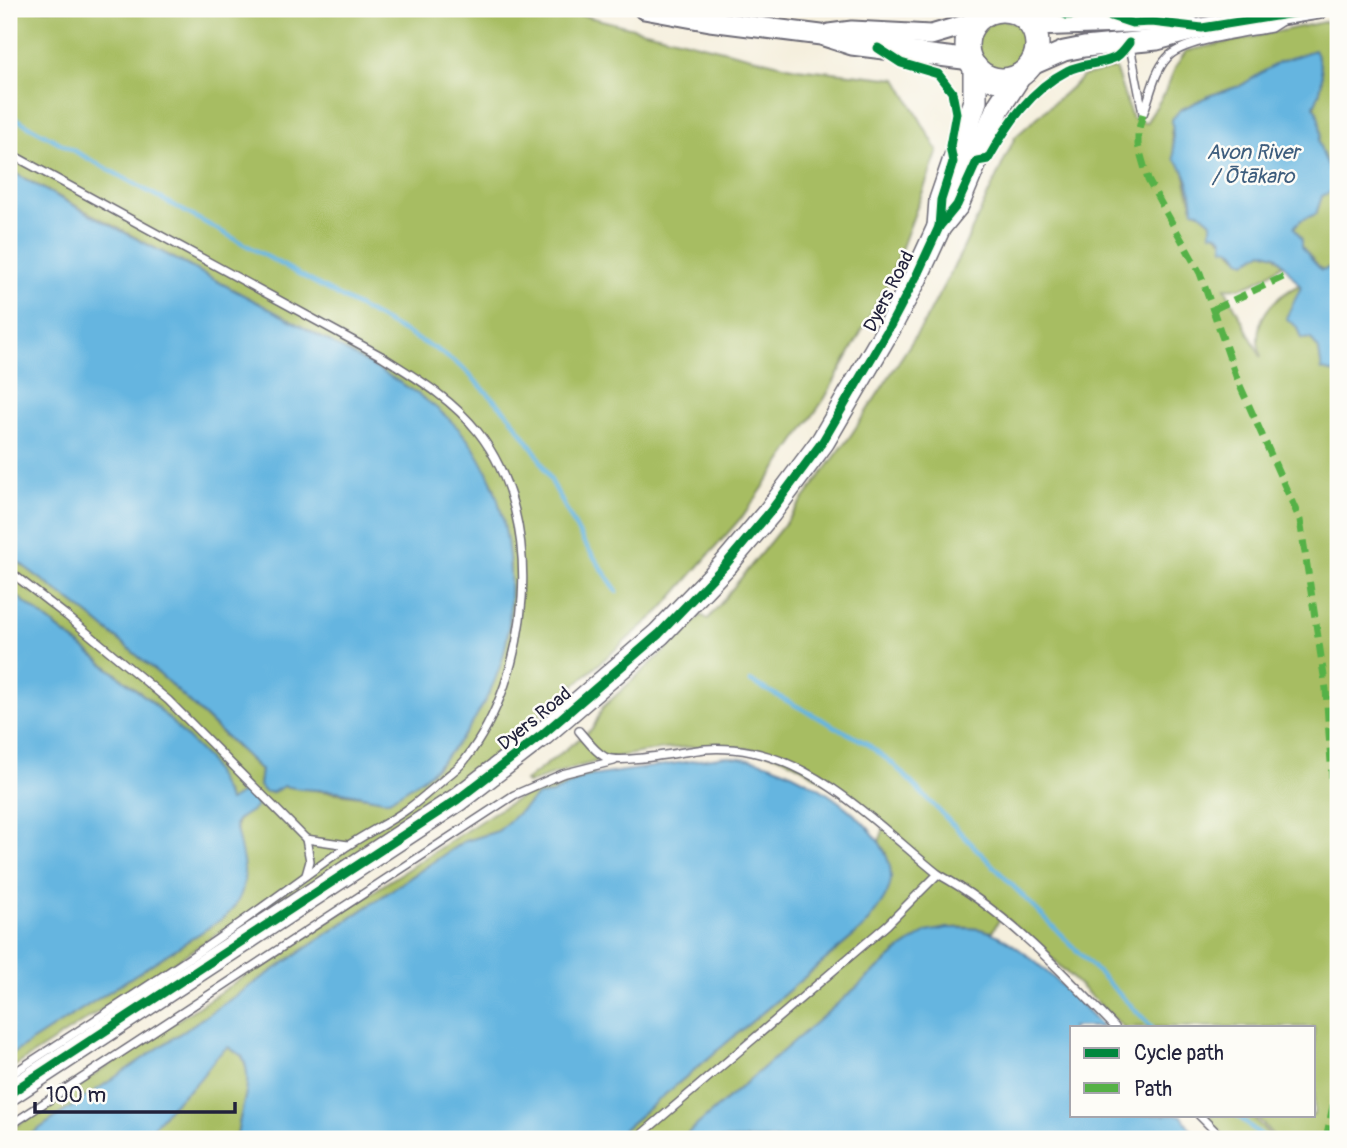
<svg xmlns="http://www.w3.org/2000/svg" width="1347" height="1148" viewBox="0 0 1347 1148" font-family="Pangolin,sans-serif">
<rect width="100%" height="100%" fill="#fdfcf7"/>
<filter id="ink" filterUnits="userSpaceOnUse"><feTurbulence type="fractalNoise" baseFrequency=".0143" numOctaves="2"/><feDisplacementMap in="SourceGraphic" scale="14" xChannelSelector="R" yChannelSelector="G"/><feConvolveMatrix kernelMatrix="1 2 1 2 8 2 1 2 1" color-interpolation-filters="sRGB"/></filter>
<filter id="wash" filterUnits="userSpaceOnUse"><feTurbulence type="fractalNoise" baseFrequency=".00686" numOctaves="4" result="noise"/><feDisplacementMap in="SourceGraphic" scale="28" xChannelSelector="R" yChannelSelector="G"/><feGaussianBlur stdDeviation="1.57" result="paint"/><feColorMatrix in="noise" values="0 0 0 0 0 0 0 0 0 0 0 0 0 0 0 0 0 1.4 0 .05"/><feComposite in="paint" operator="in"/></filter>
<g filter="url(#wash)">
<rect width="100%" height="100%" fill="#f5efdd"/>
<g fill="#a7bd62" stroke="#64704e" stroke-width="2">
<path d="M9,9H556L796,68L897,79L938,151L890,279L825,398L747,511L661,610L479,768L403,824L271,912L225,929L9,1070V1056L225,917L237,831C234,818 246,814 256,808V798L250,791L244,792L229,802L226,793L154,703L9,590V555L89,615L165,679L261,771L259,785L273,792L284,786L389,800L437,767L472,723L494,680L508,634L510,562L494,486L468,440L444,415L419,396L294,322L9,170Z"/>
<path d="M1043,9H1177L1112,15L1104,12H1090L1094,17C1077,18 1058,20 1043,9Z"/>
<path d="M1338,19V265L1322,270L1302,247V240L1294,227L1301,220L1316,214L1322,196L1336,180C1329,169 1321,157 1319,144C1317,129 1323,122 1314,106C1324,86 1325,70 1314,51L1240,86L1211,95L1180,110L1171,132L1173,145L1184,172L1193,210L1198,211L1211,222V231C1226,237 1231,257 1246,262L1263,251L1275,255L1283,264C1267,277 1246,291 1225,288L1261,357C1261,353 1258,346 1258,341C1257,314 1277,296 1299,285L1301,287L1297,327L1301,338L1311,339L1319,350L1322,369L1335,373L1338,378V1139H1276L1255,1115H1314V1027H1123L1046,953L1002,915L992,932C953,922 933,929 901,949L681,1139H612L863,928L886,853L879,842L885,825C857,806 822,777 792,762C726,728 594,756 528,784L525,781L593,728L603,707L677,640L701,615L708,619L791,516L851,435L924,323L962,251L1015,137L1084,76L1115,68L1132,118L1146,123L1164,94L1176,66L1186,51Z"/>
<circle cx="1003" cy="45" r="25"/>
<polygon points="591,769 593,775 585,777 552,794 537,796 498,831 463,842 24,1139 9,1139 9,1131 493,813 540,786"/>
<path d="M228,1047L242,1056C256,1083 238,1111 237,1139H147C157,1118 177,1100 194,1085C207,1073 213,1056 228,1047Z"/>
<polygon points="1205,1115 1251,1115 1273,1139 1228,1139"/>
</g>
<g fill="#65b5e0" stroke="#446c8e" stroke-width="2">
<path d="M1314,50C1325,70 1324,86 1314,106C1318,114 1321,124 1321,134C1320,143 1318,136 1320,145C1323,161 1335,173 1336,189L1322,196L1316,214L1301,220L1294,227L1302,240V247L1321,270L1338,265V378L1335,373L1322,370L1319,350L1311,339L1301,338L1297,327L1286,318L1301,287L1276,255L1263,251L1246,262L1240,260C1236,252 1233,249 1224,248L1223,238L1216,233L1211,234V222L1198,211L1193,210C1192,192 1187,169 1174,159L1172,119L1180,110L1211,95L1240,86L1279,62Z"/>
<path d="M9,170C116,231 228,284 335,345C381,372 435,397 468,440C506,491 514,560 509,622C505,676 474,729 437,766C424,780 405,790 389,800H383L337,791L300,789L284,786L273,792H264L259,786L261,770L165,679L89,615L9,555Z"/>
<path d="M9,590L153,703L208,759L229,801L244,792L251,791L256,798V808L237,820L235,824C242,861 256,887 225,917L9,1056Z"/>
<path d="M725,756C743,758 761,760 777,767C817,782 892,830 891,878C890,897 874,913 863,928L612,1139H237C238,1111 256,1083 242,1056L228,1047C213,1056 207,1073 194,1085C177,1100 157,1118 147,1139H24L463,842L498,831L537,796L552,794L585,777Z"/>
<path d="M947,928C961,928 976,927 990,932C1024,945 1077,1000 1103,1027H1072V1115H1181L1197,1139H681L901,949L927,932Z"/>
</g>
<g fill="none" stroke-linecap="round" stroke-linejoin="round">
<g stroke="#65b5e0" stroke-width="4.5">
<polyline points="9,115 439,351 464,369 510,416 537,454 583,541 617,591"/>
<polyline points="750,681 866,743 893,764 1152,1027"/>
<polyline points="1237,1115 1265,1139"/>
</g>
</g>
</g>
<g filter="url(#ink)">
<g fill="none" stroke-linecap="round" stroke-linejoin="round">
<defs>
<g id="service">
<polyline points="1130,46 1143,113"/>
<path d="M1143,114C1150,97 1154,72 1167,58C1182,40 1246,33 1271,28L1282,21"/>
<path d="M9,153L383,357C418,379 452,399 478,432C547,520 531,675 465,760C459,768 449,774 442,781C431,790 420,800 409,808C389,823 366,833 346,847C306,875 266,905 226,933C155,983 81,1028 9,1076"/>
<polyline points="9,571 67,616 168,700 306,839 348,845"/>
<path d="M579,731C586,739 595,752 605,757C620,765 684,751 705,749C721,748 737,749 752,752C826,768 882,829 938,874L887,925L636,1139"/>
<path d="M938,874C1007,912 1061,971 1115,1027"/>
<polyline points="306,875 310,861 306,839"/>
<polyline points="1199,1115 1223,1139"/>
<polyline points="9,1126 514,795 562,774 614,761"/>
</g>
<g id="secondary">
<polyline points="644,9 710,21 821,35 852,45 971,60"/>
<polyline points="1033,26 1152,22 1191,26"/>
<polyline points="829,34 852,31 931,35 975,22"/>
<polyline points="1032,65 1064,51 1084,47 1157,40 1202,28 1318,9"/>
</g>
<g id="trunk">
<circle cx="1002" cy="45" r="35"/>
<polyline points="939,227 941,200 975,101 975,67"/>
<polyline points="9,1094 457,800 543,734 659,634 726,564 770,512 823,441 889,328 916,277 939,227 957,205 998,108 1019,76"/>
</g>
</defs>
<use href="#service" stroke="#6c6a74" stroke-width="10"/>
<use href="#secondary" stroke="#6c6a74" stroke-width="23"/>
<use href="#trunk" stroke="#6c6a74" stroke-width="26"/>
<use href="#service" stroke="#fff" stroke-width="7"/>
<use href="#secondary" stroke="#fff" stroke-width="19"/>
<use href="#trunk" stroke="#fff" stroke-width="23"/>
<g stroke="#55b146" stroke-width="7" stroke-dasharray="14 7" stroke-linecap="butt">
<polyline points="1143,114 1138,132 1138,145 1148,180 1200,273 1237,379 1300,520 1326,689 1334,807 1338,832"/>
<polyline points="1214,309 1283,277"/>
<polyline points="1326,1139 1338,1082"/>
</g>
<defs>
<g id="cycleway">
<polyline points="1056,9 1067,15 1102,13 1132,23 1152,22 1202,28 1318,9"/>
<polyline points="878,48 901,63 938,74 952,92 956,113 950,146 953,162 941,200 939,227"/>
<path d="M9,1094L457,800L543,734L659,634L726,564L770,512L823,441L889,328L916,277L939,227L957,205L977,161L988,159C1007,125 1031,89 1067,71C1082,63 1099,65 1114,58C1120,56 1125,48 1129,43"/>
</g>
</defs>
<use href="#cycleway" stroke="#fdfcf7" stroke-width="13"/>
<use href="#cycleway" stroke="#00873e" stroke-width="9"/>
</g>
</g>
<g text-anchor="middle" stroke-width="5" stroke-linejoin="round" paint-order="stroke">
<g font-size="19" fill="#22223b" stroke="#fdfcf7">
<text transform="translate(888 291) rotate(-63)" y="7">Dyers Road</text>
<text transform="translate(534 718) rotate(-39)" y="7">Dyers Road</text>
</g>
<g font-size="21" font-style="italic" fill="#3d5d7d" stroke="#fdfcf7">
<text x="1253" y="159">Avon River<tspan x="1253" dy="24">/ Ōtākaro</tspan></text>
</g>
</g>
<rect width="1347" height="1148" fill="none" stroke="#fdfcf7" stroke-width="35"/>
<rect x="1070" y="1026" width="245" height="91" fill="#fdfcf7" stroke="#a5a5ac" stroke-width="2"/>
<rect x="1084" y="1048" width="35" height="10" fill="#00873e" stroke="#a5a5ac" stroke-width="2"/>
<text x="1134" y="1060" font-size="21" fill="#22223b">Cycle path</text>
<rect x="1084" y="1083" width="35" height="10" fill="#55b146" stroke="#a5a5ac" stroke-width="2"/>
<text x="1134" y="1096" font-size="21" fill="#22223b">Path</text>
<path d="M35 1102v10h200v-10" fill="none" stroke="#22223b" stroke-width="3.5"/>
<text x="46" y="1102" font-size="21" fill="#22223b" stroke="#fdfcf7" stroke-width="5" paint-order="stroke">100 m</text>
</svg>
